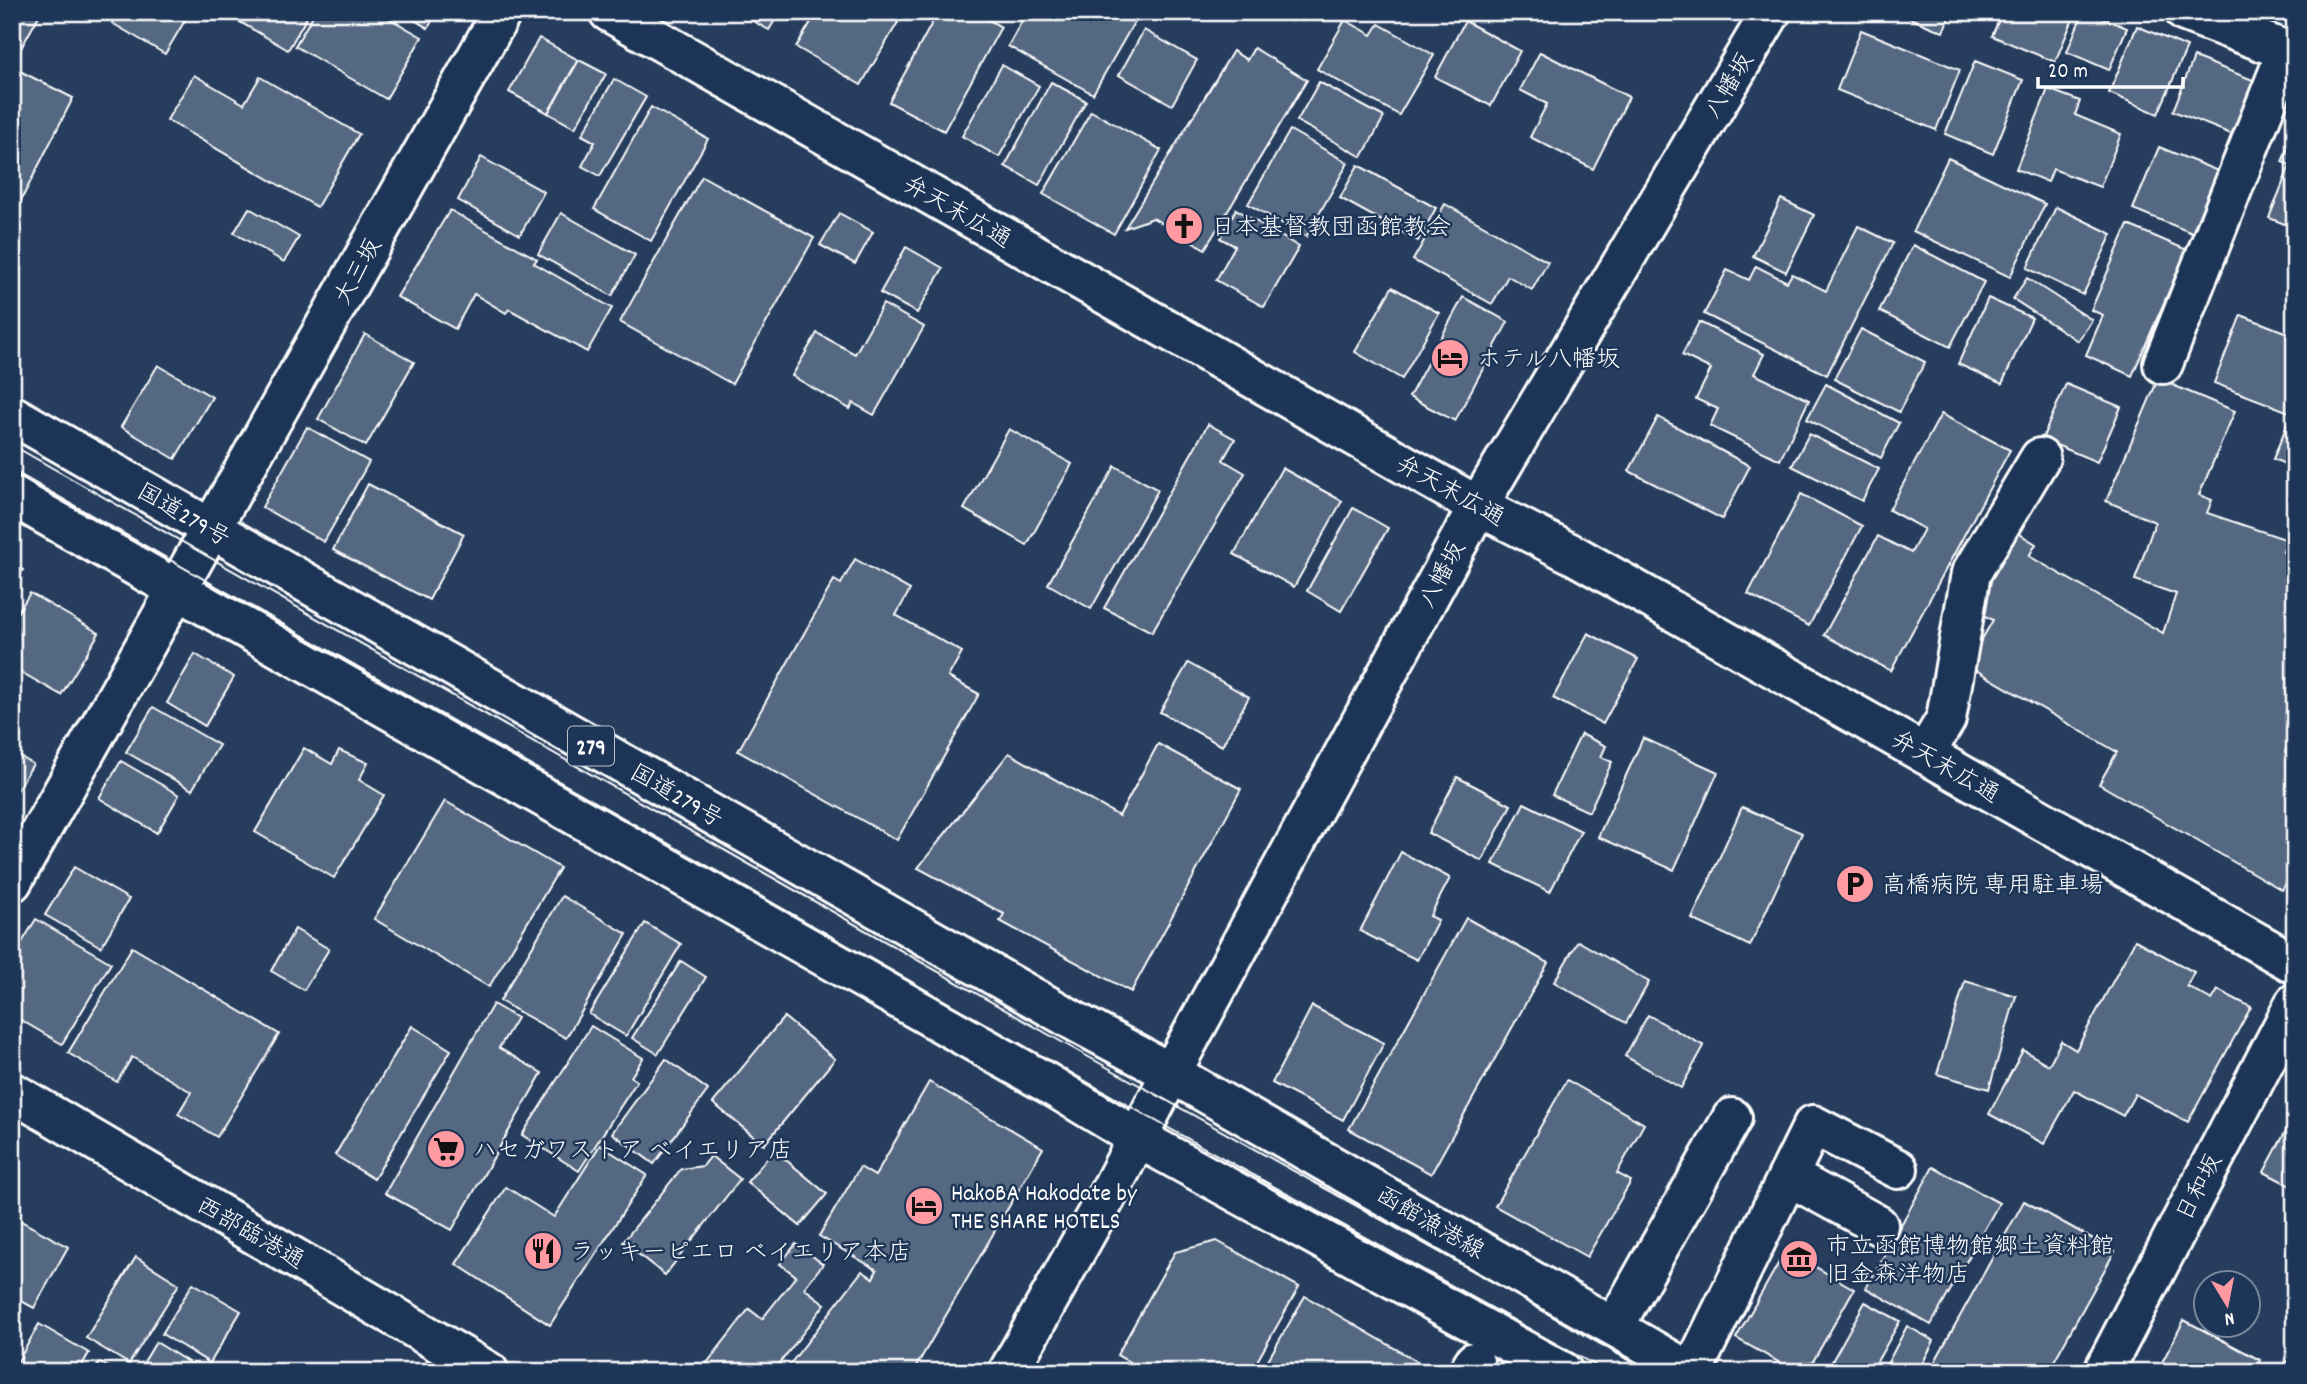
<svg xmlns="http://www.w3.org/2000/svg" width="2307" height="1384" viewBox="0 0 2307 1384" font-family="Dekko,'Klee One',sans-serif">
<rect width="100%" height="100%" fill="#263d5e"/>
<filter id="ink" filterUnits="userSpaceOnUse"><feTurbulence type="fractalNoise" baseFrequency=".0143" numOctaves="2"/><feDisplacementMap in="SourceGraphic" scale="14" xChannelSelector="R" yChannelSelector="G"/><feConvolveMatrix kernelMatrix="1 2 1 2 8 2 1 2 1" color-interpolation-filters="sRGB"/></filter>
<g filter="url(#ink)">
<g fill="#556781" stroke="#fff" stroke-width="2">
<polygon points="12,12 41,12 20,50 12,46"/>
<polygon points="118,12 190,12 165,54 112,23"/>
<polygon points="223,12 310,12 288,50"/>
<polygon points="315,12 378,12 422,37 386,99 295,46"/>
<polygon points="401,12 437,12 428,28"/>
<polygon points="737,12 780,12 769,30"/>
<polygon points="817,12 904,12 861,85 796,47"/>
<polygon points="938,12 975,12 1001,27 944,131 889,102"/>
<polygon points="1027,12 1140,12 1093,94 1008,46"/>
<polygon points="1895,12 1951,12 1943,32"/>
<polygon points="2002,12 2076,12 2055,62 1992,36"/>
<polygon points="2083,12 2089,12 2127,28 2109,70 2067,52"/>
<polygon points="1345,20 1372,35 1379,24 1434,55 1399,115 1317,69"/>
<polygon points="1465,21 1520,51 1491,106 1435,77"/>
<polygon points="2137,26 2187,47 2158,114 2109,93"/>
<polygon points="1144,30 1197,60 1172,105 1119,75"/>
<polygon points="1861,30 1960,70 1936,130 1837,90"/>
<polygon points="539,38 578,60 548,113 509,92"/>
<polygon points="1254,48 1307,80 1205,249 1153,218 1125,228 1233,51 1247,60"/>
<polygon points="1540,52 1629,97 1593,169 1530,137 1547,104 1520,90"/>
<polygon points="2194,57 2258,82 2236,136 2173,111"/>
<polygon points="579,60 606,74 575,128 548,113"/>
<polygon points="1975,61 2023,80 1993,154 1945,134"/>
<polygon points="1002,65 1039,86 999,157 962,136"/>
<polygon points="12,67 73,98 12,218"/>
<polygon points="194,75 244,104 260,77 359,134 317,207 167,120"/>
<polygon points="614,79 646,97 600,176 582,166 595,142 582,135"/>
<polygon points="1051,82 1086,101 1039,185 1005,166"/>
<polygon points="1319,82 1384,117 1362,157 1297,121"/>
<polygon points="2048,89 2080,101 2075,115 2121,134 2100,187 2053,169 2048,182 2016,169"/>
<polygon points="651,107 708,139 651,241 594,209"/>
<polygon points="1091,111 1161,150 1114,234 1043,194"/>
<polygon points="1290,130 1348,163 1306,237 1248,204"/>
<polygon points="2295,130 2295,228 2269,218 2290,165 2282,162"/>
<polygon points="2159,147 2218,171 2192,233 2133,209"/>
<polygon points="481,157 544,192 520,235 458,200"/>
<polygon points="1948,158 2045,204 2010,277 1913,231"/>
<polygon points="1358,165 1436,208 1418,241 1340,198"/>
<polygon points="702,176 814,238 732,384 620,322"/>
<polygon points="1781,199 1814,215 1786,272 1753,256"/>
<polygon points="1445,204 1548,262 1532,290 1508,276 1492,304 1413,260"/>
<polygon points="2056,207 2112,234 2083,295 2027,268"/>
<polygon points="249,208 299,237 284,262 234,233"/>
<polygon points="1236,209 1299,247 1264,307 1216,280 1235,246 1220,238"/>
<polygon points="450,210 537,259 534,263 612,308 587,352 509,309 506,313 474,294 455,329 397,297"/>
<polygon points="561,213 635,255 612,296 538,254"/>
<polygon points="839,213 873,232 855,264 820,245"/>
<polygon points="2128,225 2187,250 2132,376 2086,355 2103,315 2091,310"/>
<polygon points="1858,226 1893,243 1827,375 1704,314 1727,270 1749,280 1756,266 1787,282 1792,274 1826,291"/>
<polygon points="1913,245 1984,282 1950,347 1879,311"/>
<polygon points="906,247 943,268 917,313 880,293"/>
<polygon points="2027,278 2092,320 2078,341 2013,299"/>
<polygon points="1392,287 1439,313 1402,379 1355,352"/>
<polygon points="1463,297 1508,322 1455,421 1409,397"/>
<polygon points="1988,298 2032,318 2002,384 1958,364"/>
<polygon points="883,304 924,327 874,415 853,403 850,409 792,376 817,333 855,354"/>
<polygon points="2241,315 2295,336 2295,468 2273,459 2292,413 2214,383"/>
<polygon points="1699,322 1764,354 1754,374 1809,400 1780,460 1710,426 1718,409 1696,399 1711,369 1682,355"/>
<polygon points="1861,329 1925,362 1899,412 1834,379"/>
<polygon points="365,334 414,362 366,446 318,419"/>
<polygon points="158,365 212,397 175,459 121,427"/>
<polygon points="2158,379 2235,411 2199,495 2212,500 2207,513 2288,540 2283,552 2295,556 2295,723 2285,752 2295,758 2295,868 2282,890 2099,784 2117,752 1967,665 1993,620 1976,611 1977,588 2011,529 2036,544 2029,556 2163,633 2176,594 2135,580 2155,522 2106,501"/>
<polygon points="1826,384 1899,423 1881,458 1807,419"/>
<polygon points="2066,384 2121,407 2097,462 2042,439"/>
<polygon points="1941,414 2010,450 1891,671 1824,635 1878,536 1911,553 1924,529 1889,510"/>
<polygon points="1658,417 1750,466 1722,519 1629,471"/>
<polygon points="1208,424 1235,439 1223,460 1245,473 1152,632 1104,608"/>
<polygon points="307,427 369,462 324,542 262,507"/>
<polygon points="1009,429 1072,464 1027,545 964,509"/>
<polygon points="1809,434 1879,469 1862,501 1792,466"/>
<polygon points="1115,466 1158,490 1091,609 1048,584"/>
<polygon points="1282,468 1342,501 1294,587 1234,554"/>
<polygon points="368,484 464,534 429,600 333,550"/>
<polygon points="1801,494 1862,526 1809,626 1748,594"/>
<polygon points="1353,508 1388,528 1341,611 1307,591"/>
<polygon points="855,559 910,590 896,615 962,652 948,677 979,694 897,840 738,751 834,580 841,584"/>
<polygon points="12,564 23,570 12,588"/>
<polygon points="30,593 99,633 61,695 12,667 12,621"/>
<polygon points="1588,633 1638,659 1603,724 1553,698"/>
<polygon points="195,654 234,677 205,726 167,703"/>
<polygon points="1188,663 1249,697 1222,746 1160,712"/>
<polygon points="153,707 219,745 192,790 126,752"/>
<polygon points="1581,734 1606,746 1601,757 1612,762 1589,812 1552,795"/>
<polygon points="1643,738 1718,772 1674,870 1598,837"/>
<polygon points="1158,744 1241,789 1131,992 1000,921 1004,914 918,868 1009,753 1119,816"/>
<polygon points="304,748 332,764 339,750 368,763 359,780 384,795 334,878 255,832"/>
<polygon points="12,752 33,764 12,799"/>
<polygon points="121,761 179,795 157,833 99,798"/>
<polygon points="1457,777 1511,805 1482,861 1428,833"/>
<polygon points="445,801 560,868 489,987 374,919"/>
<polygon points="1524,803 1581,831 1550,892 1493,864"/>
<polygon points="1742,807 1802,833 1750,946 1692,919"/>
<polygon points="1401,852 1450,878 1430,916 1438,920 1417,960 1360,931"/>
<polygon points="74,867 129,899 101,947 45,915"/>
<polygon points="562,896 627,934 566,1038 500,1001"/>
<polygon points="1466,918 1548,963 1431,1174 1349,1129"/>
<polygon points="36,919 111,963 62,1044 12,1015 12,959"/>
<polygon points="645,923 681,944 626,1036 589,1014"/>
<polygon points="295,929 329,949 304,990 271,971"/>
<polygon points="2135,940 2194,972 2187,986 2212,1000 2218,990 2251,1007 2188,1122 2135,1094 2123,1116 2074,1090 2044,1144 1989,1114 2023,1050 2049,1065 2061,1041 2076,1050"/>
<polygon points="1578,941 1649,982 1626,1023 1554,982"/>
<polygon points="132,947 279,1034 217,1137 178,1114 191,1092 132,1057 117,1082 68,1053"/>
<polygon points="681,961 706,977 658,1054 632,1038"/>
<polygon points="1965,981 2016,996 1989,1089 1937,1074"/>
<polygon points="493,1004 517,1018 499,1048 542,1073 452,1230 385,1193"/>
<polygon points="1312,1006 1384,1043 1343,1120 1272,1083"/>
<polygon points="1648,1015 1704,1046 1681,1088 1625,1056"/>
<polygon points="784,1017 835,1059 764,1145 713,1103"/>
<polygon points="412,1026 451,1050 374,1179 335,1155"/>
<polygon points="591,1026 643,1058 631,1077 637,1081 579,1171 522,1135"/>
<polygon points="666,1059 708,1090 654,1164 612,1133"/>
<polygon points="1567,1080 1644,1124 1617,1173 1631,1181 1587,1257 1495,1206"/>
<polygon points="929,1082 1043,1148 913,1372 784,1372 862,1271 873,1278 877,1270 819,1236 860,1167 875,1176"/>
<polygon points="2295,1114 2295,1188 2264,1172"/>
<polygon points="600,1145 647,1175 550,1325 456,1264 506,1187 554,1217"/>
<polygon points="774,1150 827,1194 800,1226 747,1182"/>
<polygon points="711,1156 740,1179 665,1275 623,1242 681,1169 703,1166"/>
<polygon points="1933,1167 1999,1203 1931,1325 1866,1288"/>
<polygon points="2024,1201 2115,1251 2048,1372 1929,1372"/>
<polygon points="12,1216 68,1247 34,1308 12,1296"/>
<polygon points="1217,1241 1299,1287 1251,1372 1236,1372 1226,1366 1223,1372 1147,1372 1117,1355 1175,1252"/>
<polygon points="796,1244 823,1264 804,1288 825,1304 773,1372 700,1372 749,1309 762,1319 796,1276 780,1264"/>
<polygon points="1786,1250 1854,1289 1807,1372 1796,1372 1736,1338"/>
<polygon points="136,1257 179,1284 129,1364 86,1338"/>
<polygon points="193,1283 241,1311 210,1363 162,1334"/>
<polygon points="1305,1296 1425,1366 1422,1372 1261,1372"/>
<polygon points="1865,1302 1900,1321 1871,1372 1826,1372"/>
<polygon points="2184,1320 2260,1360 2254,1372 2157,1372"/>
<polygon points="39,1324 89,1353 78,1372 12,1372"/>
<polygon points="1907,1326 1934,1341 1918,1372 1883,1372"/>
<polygon points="156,1342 204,1372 138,1372"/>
<polygon points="2292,1353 2295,1354 2295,1372 2283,1372"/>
<polygon points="100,1362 116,1372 93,1372"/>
</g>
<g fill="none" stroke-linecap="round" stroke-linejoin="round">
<defs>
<g id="minor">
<polyline points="609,12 1409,467 1478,506 1576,556 2295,964"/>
<polyline points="2185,12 2295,54"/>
<polyline points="2163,364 2287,51"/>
<polyline points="1925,754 1946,719 1971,573 2040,458"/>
<polyline points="12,882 502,12"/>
<polyline points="1171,1073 1478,506 1771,12"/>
<polyline points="12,1092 489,1372"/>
<polyline points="1788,1176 1878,1225"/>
<polyline points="1614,1327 1732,1118"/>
<polyline points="1468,1372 1474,1362"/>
<polyline points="1692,1372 1813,1125 1898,1169"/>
<polyline points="2103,1372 2295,1003"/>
</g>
<g id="major">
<polyline points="1171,1073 1691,1372"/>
<polyline points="1136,1137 1563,1372"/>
</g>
<g id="highway">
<polyline points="12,415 1078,1023 1171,1073 1112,1187 1008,1372"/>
<polyline points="12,496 1047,1083 1136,1137"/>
</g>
</defs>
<use href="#minor" stroke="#fff" stroke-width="44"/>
<use href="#major" stroke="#fff" stroke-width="44"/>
<use href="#highway" stroke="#fff" stroke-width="44"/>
<use href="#minor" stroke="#1d3557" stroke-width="38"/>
<use href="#major" stroke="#1d3557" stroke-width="38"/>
<use href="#highway" stroke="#1d3557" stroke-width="38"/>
<g stroke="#fff" stroke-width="2">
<polyline points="12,445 1067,1045 1655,1372"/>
<polyline points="12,470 1147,1116 1607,1372"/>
</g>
</g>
</g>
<defs>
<symbol id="church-disc" viewBox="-11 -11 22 22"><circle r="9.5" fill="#ff9aa2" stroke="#1d3557"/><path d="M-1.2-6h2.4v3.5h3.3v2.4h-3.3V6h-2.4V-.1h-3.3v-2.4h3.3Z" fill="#111"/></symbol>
<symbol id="hotel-disc" viewBox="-11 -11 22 22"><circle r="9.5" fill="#ff9aa2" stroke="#1d3557"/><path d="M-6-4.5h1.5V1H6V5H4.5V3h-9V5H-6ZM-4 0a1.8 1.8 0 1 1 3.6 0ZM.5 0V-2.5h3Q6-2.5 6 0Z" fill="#111"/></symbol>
<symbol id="parking-disc" viewBox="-11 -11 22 22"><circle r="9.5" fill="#ff9aa2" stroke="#1d3557"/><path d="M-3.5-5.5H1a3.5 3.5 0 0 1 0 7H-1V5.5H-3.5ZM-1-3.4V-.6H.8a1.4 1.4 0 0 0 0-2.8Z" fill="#111"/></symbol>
<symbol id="supermarket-disc" viewBox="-11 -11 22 22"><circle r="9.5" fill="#ff9aa2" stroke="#1d3557"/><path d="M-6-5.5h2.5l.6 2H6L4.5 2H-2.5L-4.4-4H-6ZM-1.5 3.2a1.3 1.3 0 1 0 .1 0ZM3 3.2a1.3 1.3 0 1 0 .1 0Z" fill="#111"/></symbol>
<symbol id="restaurant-disc" viewBox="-11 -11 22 22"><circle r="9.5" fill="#ff9aa2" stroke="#1d3557"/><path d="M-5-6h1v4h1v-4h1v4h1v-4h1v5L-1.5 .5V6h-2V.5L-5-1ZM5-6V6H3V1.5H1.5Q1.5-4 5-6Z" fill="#111"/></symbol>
<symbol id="museum-disc" viewBox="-11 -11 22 22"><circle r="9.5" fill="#ff9aa2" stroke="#1d3557"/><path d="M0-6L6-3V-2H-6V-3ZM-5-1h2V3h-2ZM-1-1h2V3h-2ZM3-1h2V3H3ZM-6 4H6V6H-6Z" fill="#111"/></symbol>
</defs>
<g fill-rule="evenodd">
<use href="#church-disc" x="1162" y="204" width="44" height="44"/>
<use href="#hotel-disc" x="1428" y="336" width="44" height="44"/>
<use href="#parking-disc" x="1833" y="862" width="44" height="44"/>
<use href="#supermarket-disc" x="424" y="1127" width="44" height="44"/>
<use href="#hotel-disc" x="902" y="1184" width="44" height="44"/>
<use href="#restaurant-disc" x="521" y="1229" width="44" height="44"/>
<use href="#museum-disc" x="1777" y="1237" width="44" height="44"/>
</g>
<g text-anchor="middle" stroke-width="5" stroke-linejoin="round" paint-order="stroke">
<rect fill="#1d3557" stroke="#bbc2cd" stroke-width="2" x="568" y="726.5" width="46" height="39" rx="5"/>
<g font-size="23" font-weight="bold" fill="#fff">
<text x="591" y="754">279</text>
</g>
<g font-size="24" fill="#fff" stroke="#1d3557">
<text transform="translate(1728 85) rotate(-59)" y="8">八幡坂</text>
<text transform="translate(958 211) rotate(30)" y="8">弁天末広通</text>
<text transform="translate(357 271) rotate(-61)" y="8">大三坂</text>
<text transform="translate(1451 490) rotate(29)" y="8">弁天末広通</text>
<text transform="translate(184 514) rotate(30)" y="8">国道279号</text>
<text transform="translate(1441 574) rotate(-62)" y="8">八幡坂</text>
<text transform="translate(1946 766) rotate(30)" y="8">弁天末広通</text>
<text transform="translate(677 795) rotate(30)" y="8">国道279号</text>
<text transform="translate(2198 1187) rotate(-63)" y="8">日和坂</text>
<text transform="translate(1431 1222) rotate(30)" y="8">函館漁港線</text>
<text transform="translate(251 1232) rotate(30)" y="8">西部臨港通</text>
</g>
<g font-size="24" fill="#fff" stroke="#1d3557" text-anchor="start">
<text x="1211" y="234">日本基督教団函館教会</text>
<text x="1477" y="366">ホテル八幡坂</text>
<text x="1882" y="892">高橋病院 専用駐車場</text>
<text x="473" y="1157">ハセガワストア べイエリア店</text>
<text x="951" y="1200">HakoBA Hakodate by<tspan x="951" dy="28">THE SHARE HOTELS</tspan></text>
<text x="1826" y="1253">市立函館博物館郷土資料館<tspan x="1826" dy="28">旧金森洋物店</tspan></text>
<text x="570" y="1259">ラッキーピエロ ベイエリア本店</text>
</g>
</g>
<rect width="2307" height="1384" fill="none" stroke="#1d3557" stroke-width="42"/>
<rect x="21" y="21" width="2265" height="1342" fill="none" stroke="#fff" stroke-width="2.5" filter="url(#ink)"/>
<g transform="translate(2227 1304) rotate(170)"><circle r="33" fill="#1d3557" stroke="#77869a" stroke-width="2"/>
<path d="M0-5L12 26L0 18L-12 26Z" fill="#ff9aa2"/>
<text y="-10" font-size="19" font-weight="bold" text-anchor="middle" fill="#ffffff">N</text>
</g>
<path d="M2038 77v10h145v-10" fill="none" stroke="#ffffff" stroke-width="3.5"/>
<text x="2048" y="77" font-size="21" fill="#ffffff" stroke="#1d3557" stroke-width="5" paint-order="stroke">20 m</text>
</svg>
